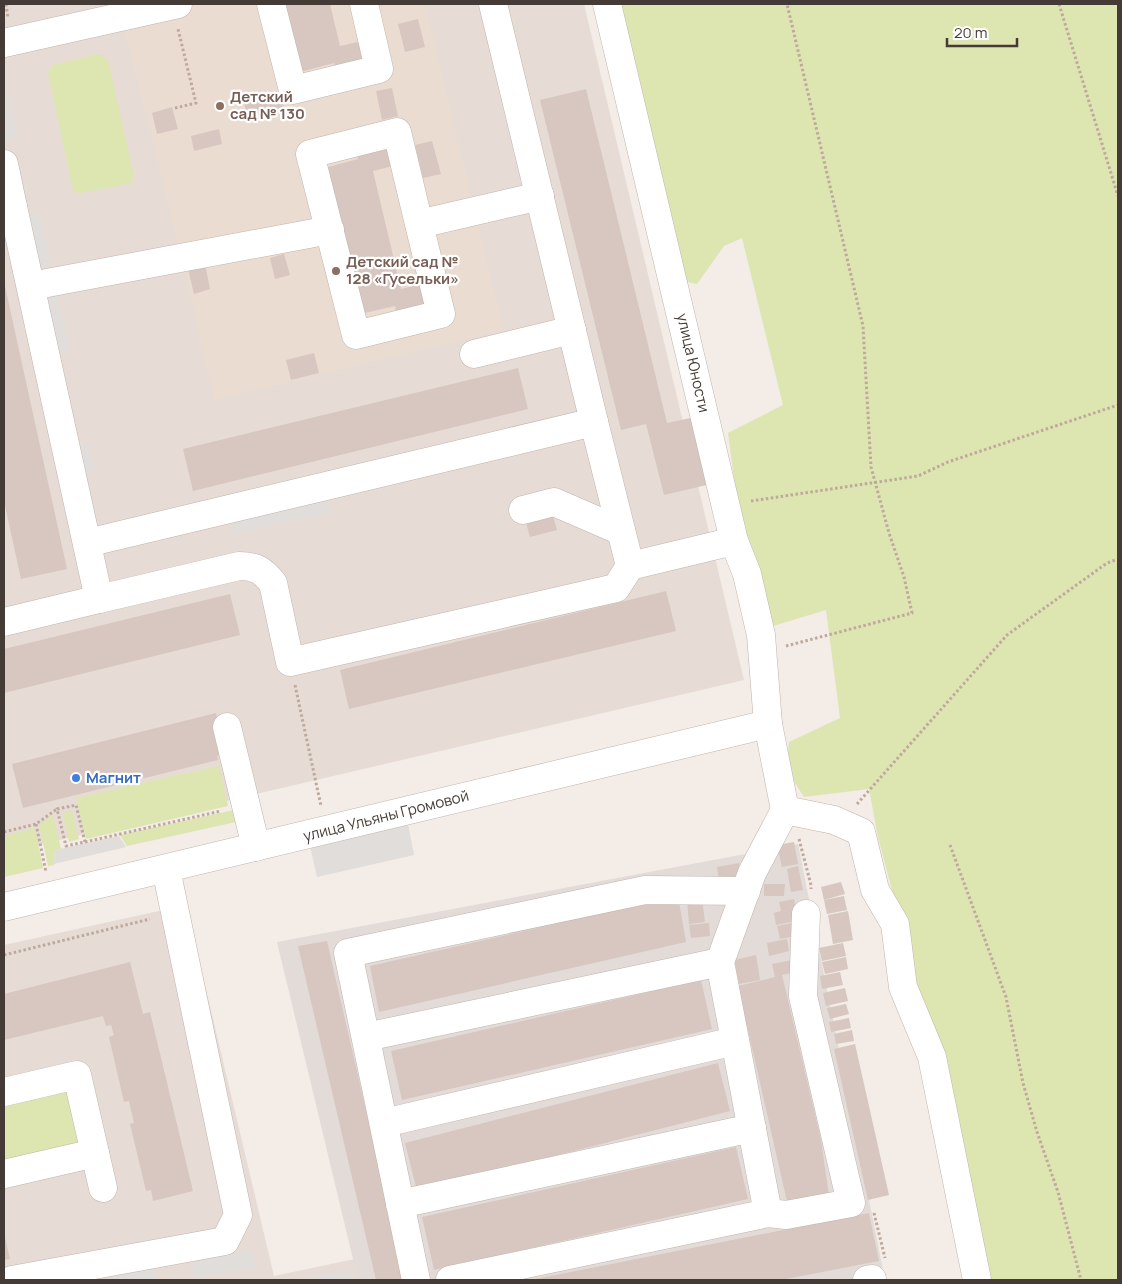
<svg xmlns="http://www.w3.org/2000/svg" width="1122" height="1284" viewBox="0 0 1122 1284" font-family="Manrope,sans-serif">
<rect width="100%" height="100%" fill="#f3ece7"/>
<g fill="#e6dcd5">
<polygon points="4,4 584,4 744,680 4,853"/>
<polygon points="186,905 274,1276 364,1257 369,1280 4,1280 4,945"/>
</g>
<polygon fill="#e2dbd8" points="798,844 885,1280 358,1280 277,942"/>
<polygon fill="#ebdcd1" points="118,4 425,4 503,330 215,400 153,140"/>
<g fill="#dde5b1">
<polygon points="621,4 1118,4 1118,1280 984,1280 970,1186 878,837 869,789 804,797 786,769 789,742 840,718 826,610 763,629 739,516 728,433 783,405 742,238 724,246 697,284 679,280"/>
<polygon points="98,54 106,58 109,63 134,176 132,181 128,184 81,193 75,192 72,187 48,73 52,65"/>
<polygon points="219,766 228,806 86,839 76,798 185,773 185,774"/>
<polygon points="234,810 236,822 127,846 120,835"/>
<polygon points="72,811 79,839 69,842 63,813"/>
<polygon points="53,815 61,849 55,850 54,865 48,866 39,824"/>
<polygon points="35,828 43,868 4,877 4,836"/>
<polygon points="65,1085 83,1142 8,1161 4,1158 4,1100"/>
</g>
<g fill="#e1dddb">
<polygon points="4,74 18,139 5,142 4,137"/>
<polygon points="20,210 41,216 51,263 32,267"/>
<polygon points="57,292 70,353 51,357 38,296"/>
<polygon points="89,443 95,472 76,476 70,447"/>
<polygon points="328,499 331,512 232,535 229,521"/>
<polygon points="408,824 414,855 317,877 310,846"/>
<polygon points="119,836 126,847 54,864 55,850"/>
<polygon points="252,1250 256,1267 195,1279 191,1262"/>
<polygon points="154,1267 157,1280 89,1280"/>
<polygon points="350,1269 353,1280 298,1280"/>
</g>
<g fill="#d7c7c0">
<polygon points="284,4 330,4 340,46 362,41 368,67 336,74 334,63 300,72"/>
<polygon points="418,19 425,47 405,52 398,24"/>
<polygon points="392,88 398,116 382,120 376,91"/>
<polygon points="586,89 667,423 695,417 711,484 664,495 646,424 621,430 540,100"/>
<polygon points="280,93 284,107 247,116 244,102"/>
<polygon points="172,107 178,129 157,134 152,113"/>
<polygon points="219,129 222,144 194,151 191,136"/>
<polygon points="386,141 393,166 373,171 401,289 422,284 428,309 397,316 395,306 356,315 321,169 358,159 355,149"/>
<polygon points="432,141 441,174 423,178 415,145"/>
<polygon points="284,254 290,275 275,279 270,258"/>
<polygon points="205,264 210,289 194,294 188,269"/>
<polygon points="5,286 67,569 21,579 4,501"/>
<polygon points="314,353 319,373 291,380 286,360"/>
<polygon points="518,368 528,409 193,491 183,449"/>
<polygon points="552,512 557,530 530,537 525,519"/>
<polygon points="666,591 676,631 349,709 340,670"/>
<polygon points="230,594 240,635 4,693 4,649"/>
<polygon points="216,713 226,753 217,756 218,760 23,808 12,764"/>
<polygon points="794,842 798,864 782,867 777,845"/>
<polygon points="739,863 741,875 719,880 717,867"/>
<polygon points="798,866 803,890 791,892 787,869"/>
<polygon points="841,882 845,894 824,900 821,887"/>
<polygon points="764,884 785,884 784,896 764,896"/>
<polygon points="678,896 686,942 379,1012 370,966"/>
<polygon points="844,896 847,910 827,914 824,900"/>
<polygon points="702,898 705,922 689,924 687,900"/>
<polygon points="794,899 796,908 793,908 796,921 776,925 774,913 781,911 779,902"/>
<polygon points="848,911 853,940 833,944 828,915"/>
<polygon points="797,922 800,935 780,939 777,926"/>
<polygon points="709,923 710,936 691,938 689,925"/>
<polygon points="787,939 789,951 769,956 767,943"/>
<polygon points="327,941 405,1280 376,1280 298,946"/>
<polygon points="843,943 846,956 822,961 819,948"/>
<polygon points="756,955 760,980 739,984 734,960"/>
<polygon points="846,957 848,969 825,974 822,962"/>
<polygon points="792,960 795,972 782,975 821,1140 829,1196 788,1206 738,986 775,977 772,964"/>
<polygon points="130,962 143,1014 150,1012 193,1191 153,1201 151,1190 146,1191 130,1124 134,1123 129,1101 124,1102 109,1037 114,1035 111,1025 106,1026 103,1016 4,1040 4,994"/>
<polygon points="840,972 843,985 822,989 820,976"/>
<polygon points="701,980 712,1029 402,1100 391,1051"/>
<polygon points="845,988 848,1001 826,1006 823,993"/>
<polygon points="846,1004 849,1014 830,1019 827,1008"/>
<polygon points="849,1018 851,1028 831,1032 829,1022"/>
<polygon points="852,1030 854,1041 836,1044 834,1034"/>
<polygon points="855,1044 889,1195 868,1200 834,1049"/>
<polygon points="718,1063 730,1111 417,1191 405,1143"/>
<polygon points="736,1147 748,1199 434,1270 422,1217"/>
<polygon points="869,1213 879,1261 781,1280 530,1280"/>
<polygon points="4,1233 10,1259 4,1260"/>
</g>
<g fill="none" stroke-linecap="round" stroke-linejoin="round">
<defs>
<g id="minor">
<polyline points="271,4 293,90 379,69 364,4"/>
<polyline points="607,4 734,541 747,574 761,635 768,724 785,810 834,820 861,832 875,890 895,924 903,987 932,1057 977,1280"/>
<polyline points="4,43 178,4"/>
<polyline points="4,164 13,207 4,209"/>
<path d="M13,207L99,599L239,566C256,566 262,570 273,583L290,662L616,588L630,566L594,422"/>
<polyline points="419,224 441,314 356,335 310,154 397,132 419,224 540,196"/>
<polyline points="31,286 330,230"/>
<polyline points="474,354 572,330"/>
<polyline points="523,510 554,502 621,531"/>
<polyline points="87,543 594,422 493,4"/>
<polyline points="630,566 734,541"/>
<polyline points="4,622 99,599"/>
<polyline points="227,727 256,847"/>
<polyline points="4,907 768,724"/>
<polyline points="366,1037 720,962"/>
<polyline points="4,1092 77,1075 103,1188"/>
<polyline points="384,1123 735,1041"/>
<polyline points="4,1174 95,1153"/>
<polyline points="400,1204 752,1128"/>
<polyline points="768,1213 786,1215 851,1203 803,996 806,914"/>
<polyline points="12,1280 225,1241 238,1215 166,869"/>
<polyline points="416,1280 348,953 645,890 746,891"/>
<polyline points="450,1280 768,1213 720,962 752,873 785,810"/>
<polyline points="867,1280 872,1279"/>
</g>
</defs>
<use href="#minor" stroke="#c1b4ad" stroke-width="29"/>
<g stroke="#bfa89c" stroke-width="3" stroke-dasharray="2.5 2.5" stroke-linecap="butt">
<polyline points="6,4 8,18"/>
<polyline points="1059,4 1118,196"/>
<polyline points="175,108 196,103 178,29"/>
<polyline points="751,501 918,476 948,462 1118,405"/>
<polyline points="786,646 912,613 904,577 889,533 871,467 863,326 787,4"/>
<polyline points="295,685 321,806"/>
<polyline points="857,804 1007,635 1107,563 1118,559"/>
<polyline points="36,824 46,872"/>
<polyline points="4,832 36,824 57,809"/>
<polyline points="799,839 811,885 811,889"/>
<polyline points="85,842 76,805 57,809 66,846 85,842 221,811"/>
<polyline points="950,845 1006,997 1023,1083 1037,1132 1058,1192 1081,1280"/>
<polyline points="4,955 150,919"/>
<polyline points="874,1213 885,1258"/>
</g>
<use href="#minor" stroke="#fff" stroke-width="28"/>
</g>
<g fill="#8d6e63" stroke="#fff" stroke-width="2">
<circle cx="220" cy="106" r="5"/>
<circle cx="336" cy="271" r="5"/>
</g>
<circle fill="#3f7fe0" stroke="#fff" stroke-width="2" cx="76" cy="778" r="5"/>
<g text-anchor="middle" stroke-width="4.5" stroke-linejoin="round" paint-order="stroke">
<g font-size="15" font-weight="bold" fill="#785e54" stroke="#fff" text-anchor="start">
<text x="230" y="102">Детский<tspan x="230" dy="17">сад № 130</tspan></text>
<text x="346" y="267">Детский сад №<tspan x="346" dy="17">128 «Гусельки»</tspan></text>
</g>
<g font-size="15" fill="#453b36" stroke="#fff">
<text transform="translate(693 363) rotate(77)" y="5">улица Юности</text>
<text transform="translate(386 816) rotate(-14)" y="5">улица Ульяны Громовой</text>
</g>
<g font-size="15" font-weight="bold" fill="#366cbe" stroke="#fff" text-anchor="start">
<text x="86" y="783">Магнит</text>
</g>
</g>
<rect width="1122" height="1284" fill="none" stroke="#453b36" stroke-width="10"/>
<path d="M947 38v8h70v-8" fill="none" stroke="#453b36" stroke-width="2.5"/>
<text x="954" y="38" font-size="15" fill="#453b36" stroke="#ffffff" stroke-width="4" paint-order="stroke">20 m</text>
</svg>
